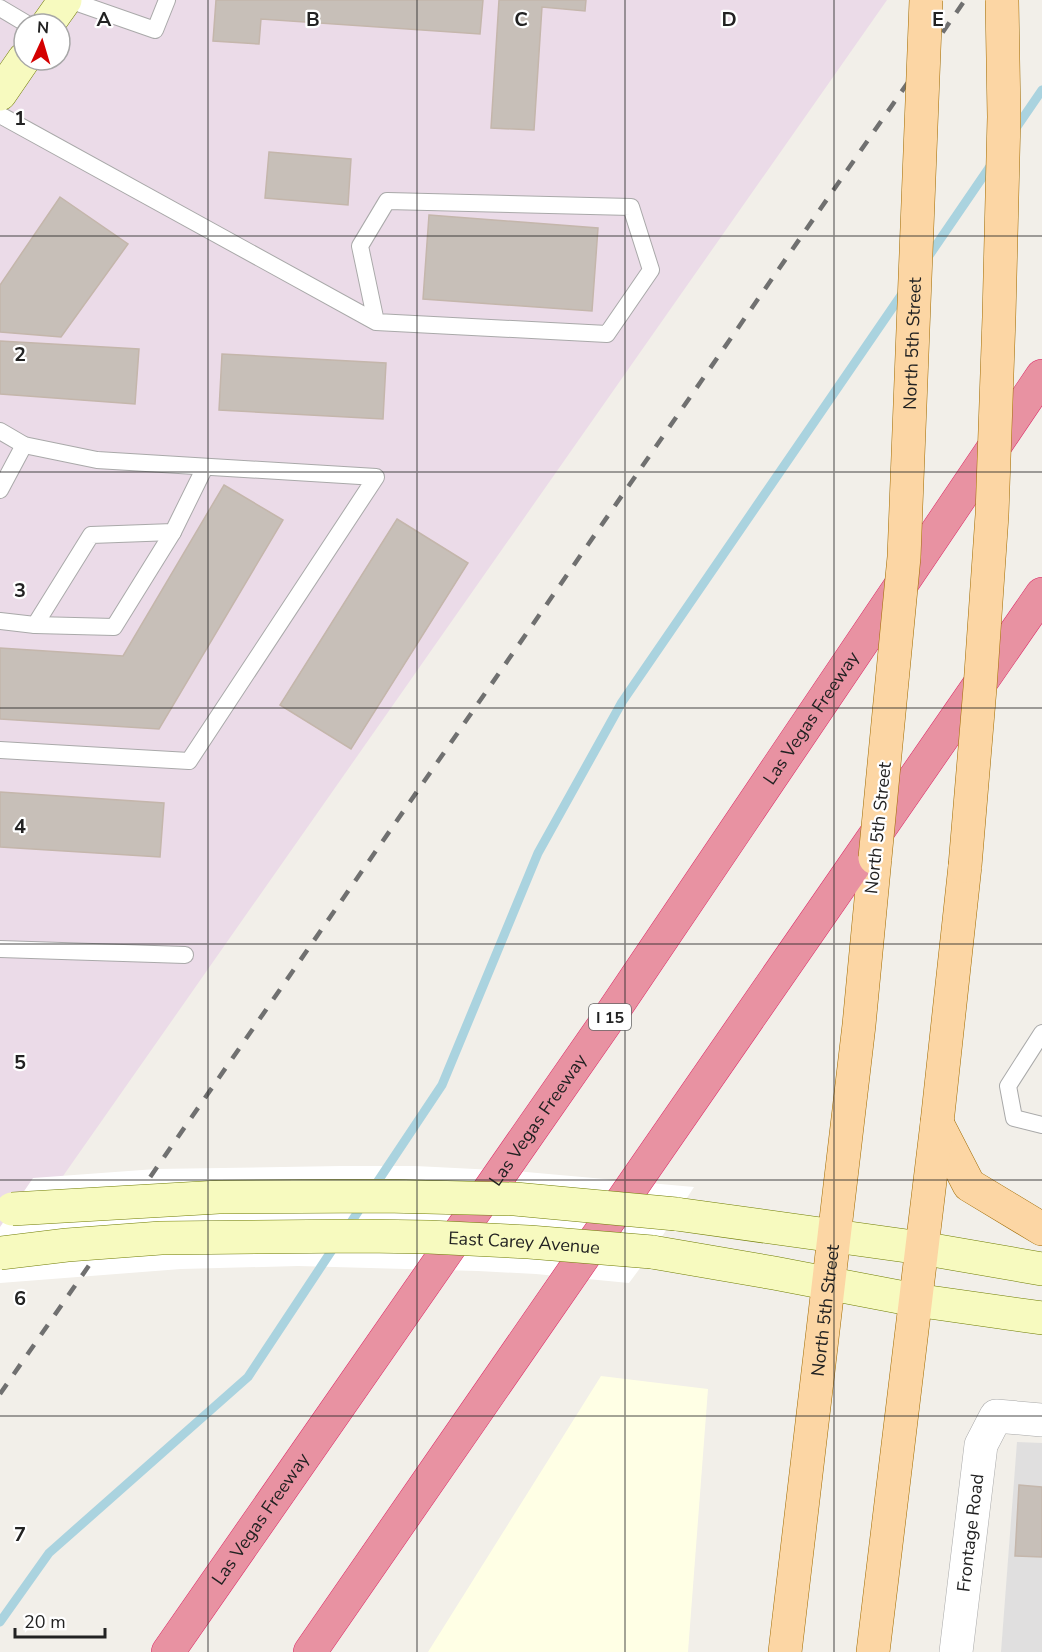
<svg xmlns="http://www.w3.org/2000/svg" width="1042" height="1652" viewBox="0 0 1042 1652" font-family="'Nunito Sans',sans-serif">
<rect width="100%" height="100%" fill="#f2efe9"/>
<polygon fill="#e0dfdf" points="1017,1442 1042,1443 1042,1652 1001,1652"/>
<path fill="#ebdbe8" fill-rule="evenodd" d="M0,0H887L0,1266ZM24,24H60V60H24Z"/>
<polygon fill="#ffffe5" points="601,1376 708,1389 688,1652 428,1652"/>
<polygon fill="#fff" points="341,1166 415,1166 515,1171 694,1187 652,1252 629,1283 536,1274 478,1271 298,1266 181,1269 0,1283 0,1227 33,1178 156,1169"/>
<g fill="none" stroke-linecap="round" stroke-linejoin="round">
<g stroke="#aad3df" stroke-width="9">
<polyline points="1014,131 1042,90"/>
<polyline points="926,260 993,162"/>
<polyline points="372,1190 442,1085 538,853 622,702 904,291"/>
<polyline points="346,1230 363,1204"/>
<polyline points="0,1622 49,1553 248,1377 336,1244"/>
</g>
</g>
<g fill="#c7bfb8" stroke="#c4b6ab" stroke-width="1.5">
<polygon points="216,0 483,0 480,34 261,19 259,44 213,41"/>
<polygon points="499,0 586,0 585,11 542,7 534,130 491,128"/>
<polygon points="269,152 351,159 348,205 265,198"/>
<polygon points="60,197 128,244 61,337 0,332 0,285"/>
<polygon points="429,215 598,228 592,311 423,299"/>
<polygon points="0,341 139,349 135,404 0,394"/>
<polygon points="222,354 386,363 383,419 219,410"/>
<polygon points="224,485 283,520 159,729 0,719 0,648 123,656"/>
<polygon points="397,519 468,563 351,749 280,705"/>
<polygon points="0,792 164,803 160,857 0,847"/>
<polygon points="1019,1485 1042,1487 1042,1557 1015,1556"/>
</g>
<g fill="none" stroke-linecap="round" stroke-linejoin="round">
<defs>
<g id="lane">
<polyline points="69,0 155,30 167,0"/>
<polyline points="0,8 27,24"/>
<polyline points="0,115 376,322 607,334 651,270 631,207 387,201 360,246 376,322"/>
<polyline points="0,431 24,445 97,460 376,477 189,761 0,750"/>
<polyline points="0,490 24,445"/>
<polyline points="0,621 35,625 91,535 173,532 205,467"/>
<polyline points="35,625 114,627 173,532"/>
<polyline points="0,949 185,955"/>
<polyline points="1042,1033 1008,1086 1014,1118 1042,1125"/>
</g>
<g id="street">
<path id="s1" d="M956,1652L981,1445L996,1416L1042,1420"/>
</g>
<g id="secondary">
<polyline points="48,24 65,0"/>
<polyline points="0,94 24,59"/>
<polyline points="676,1214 921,1248 1042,1269"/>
<polyline points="652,1252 774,1273 915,1300 1042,1318"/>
</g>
<g id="primary">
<polyline points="937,1123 969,1185 1042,1229"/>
<path id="s2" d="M785,1652L859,1025L875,858"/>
<polyline points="873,1652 937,1123 965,866"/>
</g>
<g id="highway">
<path id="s3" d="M168,1652L606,1022L1042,376"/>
<polyline points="310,1652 1042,594"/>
</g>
</defs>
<use href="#lane" stroke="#a9a9a9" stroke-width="18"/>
<use href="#street" stroke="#a9a9a9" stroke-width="34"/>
<use href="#secondary" stroke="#707d05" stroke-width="34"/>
<use href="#primary" stroke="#a06b00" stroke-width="34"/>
<use href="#highway" stroke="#dc2a67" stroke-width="34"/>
<use href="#lane" stroke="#fff" stroke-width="16"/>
<use href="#street" stroke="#fff" stroke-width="33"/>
<use href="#secondary" stroke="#f7fabf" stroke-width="33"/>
<use href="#primary" stroke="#fcd6a4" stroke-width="33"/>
<use href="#highway" stroke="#e892a2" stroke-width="33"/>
<polyline stroke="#707070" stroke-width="4.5" stroke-dasharray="12 12" stroke-linecap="butt" points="0,1394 965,0"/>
<defs>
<g id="secondary-bridge">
<polyline points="12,1209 219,1197 384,1196 515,1199 676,1214"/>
<path id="s4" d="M0,1253L67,1245L161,1238L363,1236L429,1237L529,1242L652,1252"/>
</g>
<g id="primary-bridge">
<path id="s5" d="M875,858L904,557L926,0"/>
<polyline points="965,866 980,688 992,515 999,317 1004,117 1002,0"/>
</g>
</defs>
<use href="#secondary-bridge" stroke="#707d05" stroke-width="34" stroke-linecap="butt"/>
<use href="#primary-bridge" stroke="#a06b00" stroke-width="34" stroke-linecap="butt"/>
<use href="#secondary-bridge" stroke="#f7fabf" stroke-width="33"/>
<use href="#primary-bridge" stroke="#fcd6a4" stroke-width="33"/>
</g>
<path fill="none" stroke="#222" stroke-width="1.5" stroke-opacity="0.55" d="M208,0V1652M417,0V1652M625,0V1652M834,0V1652M0,236H1042M0,472H1042M0,708H1042M0,944H1042M0,1180H1042M0,1416H1042"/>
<g text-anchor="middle" stroke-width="4.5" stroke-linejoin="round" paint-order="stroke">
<rect fill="#fff" stroke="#646464" stroke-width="1.5" x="589" y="1004" width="42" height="26" rx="4.5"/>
<g font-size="16" font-weight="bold" fill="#222">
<text x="610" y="1023">I 15</text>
</g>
<g font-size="18" fill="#222" stroke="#fff">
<text dy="6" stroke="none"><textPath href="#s5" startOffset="516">North 5th Street</textPath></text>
<text dy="6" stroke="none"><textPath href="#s3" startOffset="1134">Las Vegas Freeway</textPath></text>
<text transform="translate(878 828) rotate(-84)" y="6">North 5th Street</text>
<text dy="6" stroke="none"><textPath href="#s3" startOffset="648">Las Vegas Freeway</textPath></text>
<text dy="6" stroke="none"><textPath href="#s4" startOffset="525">East Carey Avenue</textPath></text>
<text dy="6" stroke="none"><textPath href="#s2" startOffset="344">North 5th Street</textPath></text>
<text dy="6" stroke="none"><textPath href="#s3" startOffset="162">Las Vegas Freeway</textPath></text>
<text dy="6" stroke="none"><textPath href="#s1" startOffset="120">Frontage Road</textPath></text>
</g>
</g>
<g font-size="20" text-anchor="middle" font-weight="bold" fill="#222" stroke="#fff" stroke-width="4.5" stroke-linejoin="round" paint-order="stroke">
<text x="104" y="26">A</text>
<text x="313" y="26">B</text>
<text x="521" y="26">C</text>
<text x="729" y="26">D</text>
<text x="938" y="26">E</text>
<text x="20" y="125">1</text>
<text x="20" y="361">2</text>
<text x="20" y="597">3</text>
<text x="20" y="833">4</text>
<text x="20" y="1069">5</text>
<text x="20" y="1305">6</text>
<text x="20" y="1541">7</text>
</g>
<g transform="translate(42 42) rotate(4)"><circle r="28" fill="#ffffff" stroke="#a7a7a7" stroke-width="1.5"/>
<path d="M0-4.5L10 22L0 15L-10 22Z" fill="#d40000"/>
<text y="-9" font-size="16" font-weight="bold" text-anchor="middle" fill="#222222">N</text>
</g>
<path d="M15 1628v9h90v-9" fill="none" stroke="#222222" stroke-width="3"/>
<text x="24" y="1628" font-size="18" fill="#222222" stroke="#ffffff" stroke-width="4.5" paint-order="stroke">20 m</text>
</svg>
